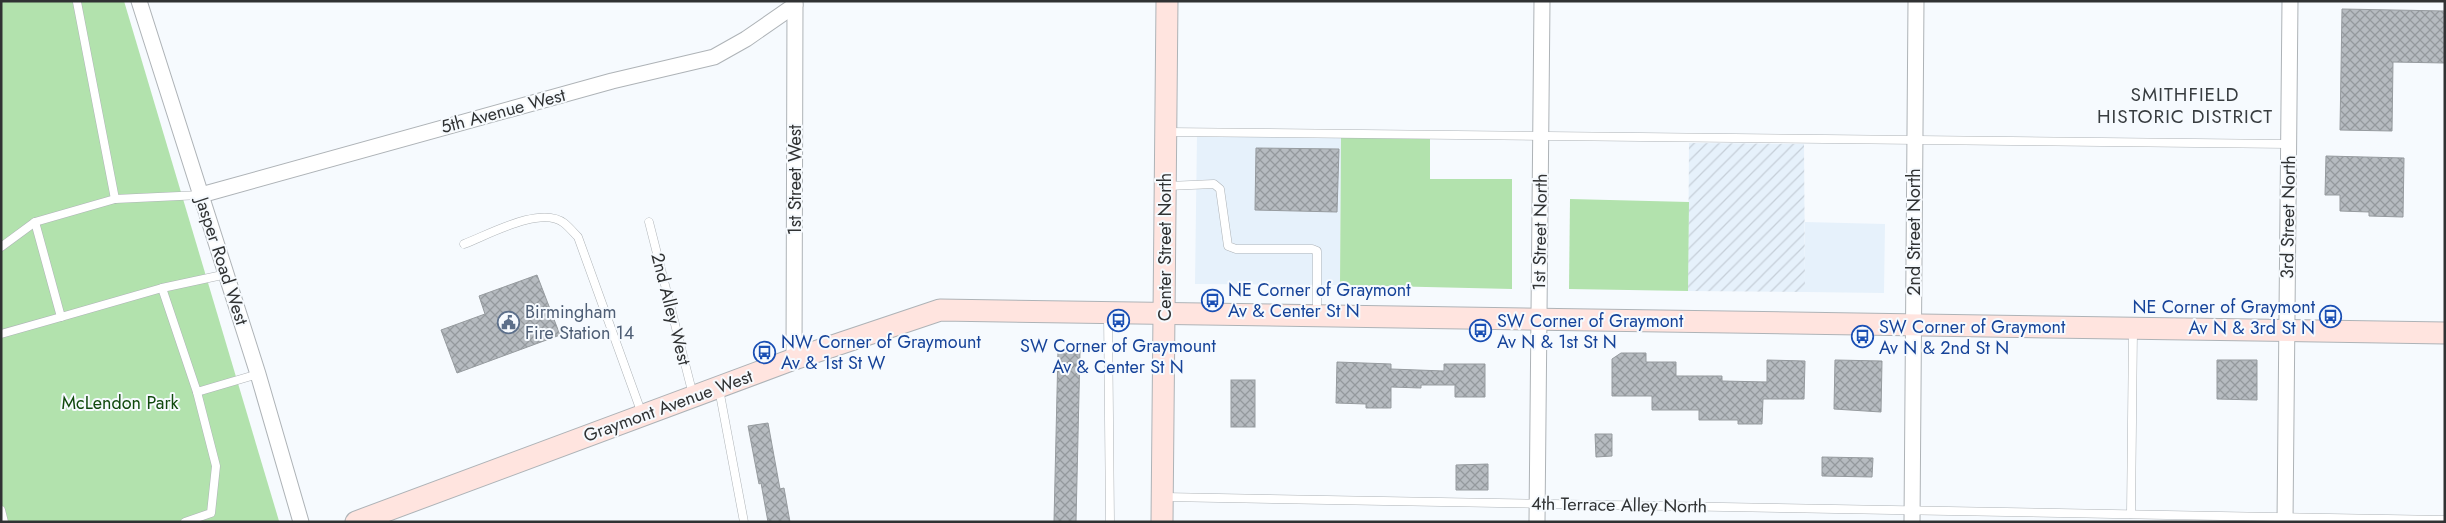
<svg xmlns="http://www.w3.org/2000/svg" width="2446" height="523" viewBox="0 0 2446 523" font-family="Jost,sans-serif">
<defs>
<pattern id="industrial-furrows" width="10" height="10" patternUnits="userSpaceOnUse" patternTransform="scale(1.25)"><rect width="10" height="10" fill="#e6f1fb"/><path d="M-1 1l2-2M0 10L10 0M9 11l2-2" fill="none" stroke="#c6cfd8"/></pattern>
<pattern id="building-cross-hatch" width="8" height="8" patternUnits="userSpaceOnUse" patternTransform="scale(1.25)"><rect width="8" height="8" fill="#b6bbc0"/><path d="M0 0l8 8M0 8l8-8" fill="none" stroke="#94999d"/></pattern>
</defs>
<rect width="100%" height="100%" fill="#f6fafe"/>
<g fill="#e6f1fb">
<polygon points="1197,134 1341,137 1340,285 1195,284"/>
<polygon points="1805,222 1885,224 1884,293 1805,292"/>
</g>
<polygon fill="url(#industrial-furrows)" points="1689,143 1804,144 1805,292 1688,291"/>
<g fill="#b2e2ad">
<polygon points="1,1 124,1 279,521 1,522"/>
<polygon points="1341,137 1430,138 1430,179 1512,179 1512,289 1340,285"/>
<polygon points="1570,199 1689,202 1688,291 1569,289"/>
</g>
<g fill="url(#building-cross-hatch)" stroke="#969b9f">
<polygon points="2342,9 2445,11 2445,63 2393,62 2392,131 2340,130"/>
<polygon points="1256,148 1339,149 1337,212 1255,210"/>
<polygon points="2326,156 2404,158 2403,217 2369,216 2369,212 2340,211 2340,195 2325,195"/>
<polygon points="537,275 560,335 457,373 441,330 485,314 479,296"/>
<polygon points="1058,350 1080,350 1076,522 1054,522"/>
<polygon points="1621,353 1646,353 1646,362 1676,362 1676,376 1722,376 1722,381 1767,382 1767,360 1805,361 1804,399 1763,399 1762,424 1738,424 1738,420 1699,420 1699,410 1652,410 1652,396 1612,396 1612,359"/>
<polygon points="1835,360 1882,361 1881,412 1834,409"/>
<polygon points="2217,360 2257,360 2257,400 2217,399"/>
<polygon points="1337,362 1391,364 1391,369 1444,371 1444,364 1485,364 1485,397 1455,397 1455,385 1421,385 1421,388 1391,387 1391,408 1366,408 1366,404 1336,403"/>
<rect x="1231" y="380" width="24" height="47"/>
<polygon points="768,423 780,489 784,488 790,522 768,522 761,483 759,484 748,426"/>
<polygon points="1595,434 1612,434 1612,456 1596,457"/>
<polygon points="1822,457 1873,458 1872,477 1822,476"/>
<polygon points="1488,464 1488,490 1456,490 1456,465"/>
</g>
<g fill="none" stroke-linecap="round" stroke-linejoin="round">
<defs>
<g id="lane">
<polyline points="77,2 115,199"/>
<polyline points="1168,132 2289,144"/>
<polyline points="1168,186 1214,184 1220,189 1228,246 1236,249 1312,249 1317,251 1317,315"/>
<polyline points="35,222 61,317 162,288 227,274"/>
<polyline points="649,222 693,395"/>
<path d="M464,244C488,235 541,205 564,223C569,227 574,233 578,237L642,414"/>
<polyline points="1,247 35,222 115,199 201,195"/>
<polyline points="162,288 197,392 258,374"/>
<polyline points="1108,314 1110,522"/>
<polyline points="1,334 61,317"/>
<polyline points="719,389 744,522"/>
<polyline points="1165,497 2445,520"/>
<polyline points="1,510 4,522"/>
<polyline points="2131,514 2133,330"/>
<polyline points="185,522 211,513 216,466 197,392"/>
</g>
<g id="street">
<polyline points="139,1 258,374 301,522"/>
<polyline points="201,195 612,81 714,57 746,39 795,5"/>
<polyline points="794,359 795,1"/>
<polyline points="1537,522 1542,1"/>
<polyline points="1912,522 1916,1"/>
<polyline points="2285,522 2290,1"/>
</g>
<g id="secondary">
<polyline points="356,522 794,359 940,310 2445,333"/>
<polyline points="1162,522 1167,1"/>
</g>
</defs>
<use href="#lane" stroke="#aeb3b7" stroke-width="9"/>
<use href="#street" stroke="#aeb3b7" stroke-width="17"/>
<use href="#secondary" stroke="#aeb3b7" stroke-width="23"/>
<use href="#lane" stroke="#fff" stroke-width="8"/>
<use href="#street" stroke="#fff" stroke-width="15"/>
<use href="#secondary" stroke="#ffe4df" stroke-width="21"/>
</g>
<defs>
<symbol id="bus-ring" viewBox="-11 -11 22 22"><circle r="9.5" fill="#f6fafe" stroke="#1a4fb4" stroke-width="1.5"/><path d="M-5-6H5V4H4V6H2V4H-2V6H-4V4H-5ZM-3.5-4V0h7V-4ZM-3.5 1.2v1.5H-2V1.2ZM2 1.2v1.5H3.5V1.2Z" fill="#1a4fb4"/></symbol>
<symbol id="civic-ring" viewBox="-11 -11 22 22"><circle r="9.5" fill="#f6fafe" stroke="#5c6f8a" stroke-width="1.5"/><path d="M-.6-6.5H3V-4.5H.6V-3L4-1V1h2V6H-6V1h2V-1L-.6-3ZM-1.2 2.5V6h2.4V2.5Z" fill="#5c6f8a"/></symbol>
</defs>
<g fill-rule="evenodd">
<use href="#bus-ring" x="1200" y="288" width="25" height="25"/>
<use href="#bus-ring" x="2318" y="304" width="25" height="25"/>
<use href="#bus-ring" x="1106" y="308" width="25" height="25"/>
<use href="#civic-ring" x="496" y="310" width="25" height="25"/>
<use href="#bus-ring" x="1468" y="318" width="25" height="25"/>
<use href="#bus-ring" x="1850" y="324" width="25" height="25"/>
<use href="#bus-ring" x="752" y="340" width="25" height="25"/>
</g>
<g text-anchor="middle" stroke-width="4" stroke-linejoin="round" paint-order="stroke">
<g font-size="18" fill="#303233" stroke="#f6fafe">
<text transform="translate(503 111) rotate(-15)" y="6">5th Avenue West</text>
<text transform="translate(795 180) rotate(-90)" y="6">1st Street West</text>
<text transform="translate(2288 217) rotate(-89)" y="6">3rd Street North</text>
<text transform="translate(1540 232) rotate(-89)" y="6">1st Street North</text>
<text transform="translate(1914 232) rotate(-90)" y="6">2nd Street North</text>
<text transform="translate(1165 247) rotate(-90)" y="6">Center Street North</text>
<text transform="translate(222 261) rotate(72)" y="6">Jasper Road West</text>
<text transform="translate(671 309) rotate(76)" y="6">2nd Alley West</text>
<text transform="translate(668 406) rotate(-20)" y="6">Graymont Avenue West</text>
<text transform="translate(1619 505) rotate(1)" y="6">4th Terrace Alley North</text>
</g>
<g font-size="18" fill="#164399" stroke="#f6fafe" text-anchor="start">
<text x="1228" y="296">NE Corner of Graymont<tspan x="1228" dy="21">Av &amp; Center St N</tspan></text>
<text x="2315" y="313" text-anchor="end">NE Corner of Graymont<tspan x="2315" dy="21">Av N &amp; 3rd St N</tspan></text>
<text x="1497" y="327">SW Corner of Graymont<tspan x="1497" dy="21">Av N &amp; 1st St N</tspan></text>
<text x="1879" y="333">SW Corner of Graymont<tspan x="1879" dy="21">Av N &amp; 2nd St N</tspan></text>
<text x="781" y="348">NW Corner of Graymount<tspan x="781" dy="21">Av &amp; 1st St W</tspan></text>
<text x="1118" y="352" text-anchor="middle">SW Corner of Graymount<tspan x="1118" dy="21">Av &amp; Center St N</tspan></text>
</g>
<g font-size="18" fill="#4e5e75" stroke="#f6fafe" text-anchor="start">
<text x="525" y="318">Birmingham<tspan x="525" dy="21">Fire Station 14</tspan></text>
</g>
<g font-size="18" fill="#11490e" stroke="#f6fafe">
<text x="120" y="409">McLendon Park</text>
</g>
<g font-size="19" letter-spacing="1" fill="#383d40" stroke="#f6fafe">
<text x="2185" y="101">SMITHFIELD<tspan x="2185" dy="22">HISTORIC DISTRICT</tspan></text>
</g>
</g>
<rect width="2446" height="523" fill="none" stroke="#303233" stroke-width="5"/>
</svg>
